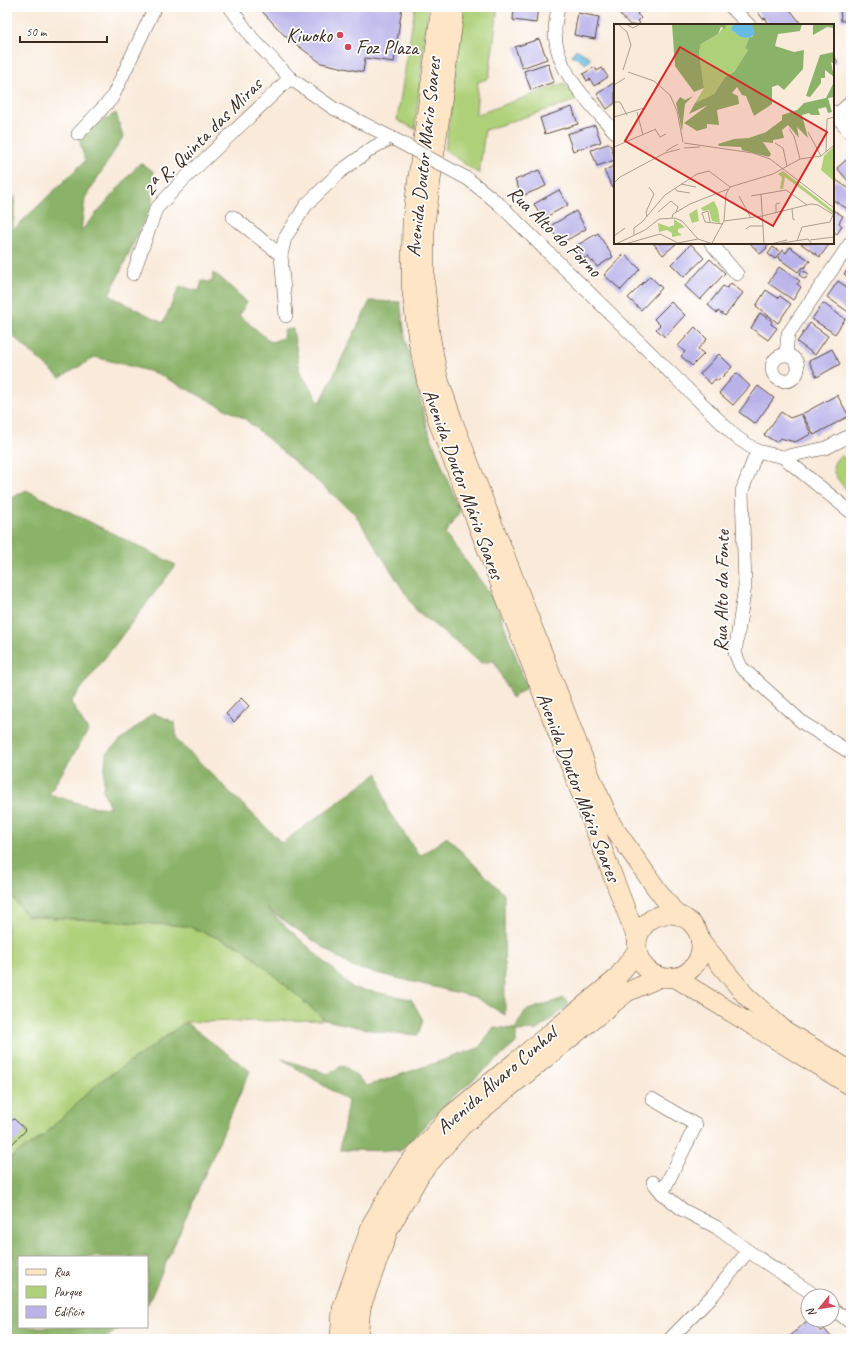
<svg xmlns="http://www.w3.org/2000/svg" width="858" height="1346" viewBox="0 0 858 1346" font-family="Caveat,sans-serif">
<rect width="100%" height="100%" fill="#fff"/>
<filter id="ink" filterUnits="userSpaceOnUse"><feTurbulence type="fractalNoise" baseFrequency=".025" numOctaves="2"/><feDisplacementMap in="SourceGraphic" scale="8" xChannelSelector="R" yChannelSelector="G"/><feConvolveMatrix kernelMatrix="1 2 1 2 8 2 1 2 1" color-interpolation-filters="sRGB"/></filter>
<filter id="wash" filterUnits="userSpaceOnUse"><feTurbulence type="fractalNoise" baseFrequency=".012" numOctaves="4" result="noise"/><feDisplacementMap in="SourceGraphic" scale="16" xChannelSelector="R" yChannelSelector="G"/><feGaussianBlur stdDeviation="0.9" result="paint"/><feColorMatrix in="noise" values="0 0 0 0 0 0 0 0 0 0 0 0 0 0 0 0 0 1.4 0 .05"/><feComposite in="paint" operator="in"/></filter>
<g filter="url(#wash)">
<rect width="100%" height="100%" fill="#f9eada"/>
<g fill="#aed078" stroke="#747d4b">
<polygon points="415,7 428,7 415,129 397,120"/>
<polygon points="464,7 498,7 489,78 478,82 476,115 564,83 577,100 485,130 479,174 445,150"/>
<path d="M841,455L851,464V491L849,493C839,480 824,469 841,455Z"/>
<polygon points="7,895 12,897 27,916 188,926 243,948 325,1020 185,1022 152,1047 98,1083 43,1136 7,1160"/>
</g>
<g fill="#8ab268" stroke="#626e43">
<polygon points="116,113 123,137 85,198 81,231 140,163 153,171 152,205 109,295 163,323 180,286 199,291 202,281 212,282 213,273 221,278 247,302 239,315 271,342 283,338 284,330 293,329 300,372 320,403 370,301 400,302 406,342 428,430 460,511 445,533 495,600 527,687 512,698 494,661 481,663 416,610 355,514 245,419 156,373 95,357 60,378 7,331 7,208 15,196 13,230 85,161 78,134"/>
<polygon points="26,490 176,565 71,702 88,731 49,794 88,806 110,808 103,790 106,753 153,713 175,723 177,740 282,843 378,773 387,809 420,856 447,837 504,894 505,1015 475,997 352,967 266,908 353,988 411,999 423,1020 418,1035 381,1032 325,1020 243,948 188,926 27,916 12,897 7,895 7,501"/>
<polygon points="564,998 570,1004 538,1030 516,1031 516,1043 452,1098 400,1151 340,1150 348,1101 282,1059 328,1074 344,1065 367,1086 479,1048 494,1027 515,1029 525,1011"/>
<polygon points="185,1022 250,1071 148,1304 147,1305 147,1257 19,1257 19,1327 120,1327 105,1339 7,1339 7,1160 43,1136 98,1083 152,1047"/>
</g>
<polygon fill="#67bce3" stroke="#517380" points="576,49 591,58 586,64 572,55"/>
<g id="blocks">
<g fill="#b9b2e9">
<polygon points="258,7 402,7 394,62 365,58 363,72 321,63 285,36"/>
<polygon points="514,7 538,7 536,23 513,20"/>
<polygon points="618,7 643,7 637,14 641,18 638,21 640,23 638,25 630,25 616,10"/>
<polygon points="754,7 788,7 802,25 770,25 765,18 763,19"/>
<polygon points="840,7 851,7 851,20 841,21"/>
<polygon points="578,13 599,17 595,39 574,35"/>
<polygon points="539,39 547,59 522,68 515,47"/>
<polygon points="833,55 838,62 833,65"/>
<polygon points="548,63 554,82 531,90 524,71"/>
<polygon points="595,67 597,71 602,68 608,77 594,86 590,79 587,81 583,74"/>
<polygon points="615,82 615,103 607,109 597,94"/>
<polygon points="572,107 578,124 545,134 540,118"/>
<polygon points="595,125 601,142 573,151 567,134"/>
<polygon points="610,143 615,160 597,166 591,150"/>
<polygon points="851,156 851,180 849,182 837,168"/>
<polygon points="615,165 615,187 613,188 604,171"/>
<polygon points="539,170 546,186 522,196 515,180"/>
<polygon points="836,180 851,190 851,211 833,200 833,184"/>
<polygon points="559,190 568,205 542,219 534,204"/>
<polygon points="833,210 843,216 839,223 842,226 837,234 833,231"/>
<polygon points="576,211 586,229 560,244 550,226"/>
<polygon points="598,233 613,257 597,267 593,261 591,262 588,256 584,259 576,246"/>
<polygon points="653,243 677,243 663,255"/>
<polygon points="750,243 770,243 766,247 767,248 760,254"/>
<polygon points="800,243 830,243 820,257"/>
<polygon points="691,244 704,258 684,277 671,264"/>
<polygon points="773,247 780,252 775,259 768,254"/>
<polygon points="790,247 810,261 804,268 802,267 798,272 778,258 783,250 786,253"/>
<polygon points="624,254 640,269 621,290 604,275"/>
<polygon points="710,259 725,273 700,300 685,286"/>
<polygon points="851,265 851,280 844,274"/>
<polygon points="779,267 800,281 797,284 801,287 793,300 768,283"/>
<polygon points="802,270 809,274 805,279 799,275"/>
<polygon points="650,276 662,288 641,310 628,298"/>
<polygon points="838,281 851,290 851,314 827,297"/>
<polygon points="731,283 743,293 725,316 718,311 717,313 708,305 723,286 727,288"/>
<polygon points="766,290 778,298 780,296 791,304 778,323 756,306"/>
<polygon points="671,302 685,315 665,337 656,329 660,325 654,319"/>
<polygon points="823,303 845,319 835,334 812,319"/>
<polygon points="760,313 772,321 771,324 777,328 768,340 751,328"/>
<polygon points="810,323 828,336 815,355 797,342"/>
<polygon points="695,327 707,339 698,349 704,354 692,366 681,356 685,352 678,346"/>
<polygon points="851,333 851,346 846,336"/>
<polygon points="832,349 840,364 817,377 809,361"/>
<polygon points="719,354 732,367 718,381 715,379 711,384 700,374"/>
<polygon points="736,373 750,386 733,405 719,393"/>
<polygon points="758,386 774,398 755,424 739,412"/>
<polygon points="837,395 849,416 814,435 802,414"/>
<polygon points="781,412 790,418 801,414 811,434 795,442 780,438 776,442 764,435"/>
<polygon points="241,698 249,706 234,722 226,714"/>
<polygon points="14,1119 26,1130 7,1149 7,1123"/>
<polygon points="808,1320 810,1320 821,1332 824,1329 833,1339 787,1339"/>
</g>
</g>
</g>
<g filter="url(#ink)">
<use href="#blocks" fill-opacity="0" stroke="#58473a" stroke-width="1"/>
<g fill="none" stroke-linecap="round" stroke-linejoin="round">
<defs>
<g id="minor">
<polyline points="230,7 252,38 290,78 333,108 392,138"/>
<path d="M558,7C557,15 555,23 555,31C555,72 590,103 615,132"/>
<polyline points="731,7 749,25"/>
<polyline points="833,112 851,133"/>
<polyline points="833,118 851,102"/>
<polyline points="78,134 112,98 155,7"/>
<polyline points="468,179 499,204 736,437 757,451 783,457 826,448 851,435"/>
<polyline points="233,217 281,255"/>
<polyline points="711,243 737,274"/>
<polyline points="133,274 156,209 182,181 290,78"/>
<polyline points="286,316 281,255 285,238 306,205 341,171 374,147 392,138"/>
<polyline points="786,354 788,334 851,242"/>
<circle cx="785" cy="368" r="13"/>
<polyline points="757,451 742,491 745,586 735,653 741,667 803,723 851,753"/>
<polyline points="783,457 851,512"/>
<polyline points="652,1099 696,1125 662,1193"/>
<polyline points="653,1182 662,1193 683,1210 716,1227 748,1251 816,1296"/>
<polyline points="832,1308 851,1323"/>
<polyline points="670,1339 714,1294 748,1251"/>
</g>
<g id="secondary">
<polyline points="441,7 412,220 411,284 418,341 427,384 440,427 637,939"/>
<polyline points="455,7 425,224 425,284 430,334 438,377 453,421 589,773 612,825 656,888 676,914"/>
<circle cx="669" cy="946" r="32"/>
<polyline points="700,940 746,996 784,1030 851,1071"/>
<polyline points="674,977 851,1086"/>
<polyline points="340,1339 342,1309 372,1223 408,1164 451,1115 616,979 637,951"/>
<polyline points="358,1339 361,1307 389,1229 421,1173 463,1125 627,992 661,977"/>
</g>
</defs>
<use href="#minor" stroke="#58473a" stroke-width="14"/>
<use href="#secondary" stroke="#58473a" stroke-width="20"/>
<use href="#minor" stroke="#fff" stroke-width="13"/>
<use href="#secondary" stroke="#fde5c5" stroke-width="19"/>
<defs>
<polyline id="minor-bridge" points="392,138 468,179"/>
</defs>
<use href="#minor-bridge" stroke="#58473a" stroke-width="14" stroke-linecap="butt"/>
<use href="#minor-bridge" stroke="#fff" stroke-width="13"/>
</g>
</g>
<g fill="#d1495b" stroke="#fff" stroke-width="1.5">
<circle cx="340" cy="35" r="4"/>
<circle cx="348" cy="47" r="4"/>
</g>
<g text-anchor="middle" stroke-width="3.5" stroke-linejoin="round" paint-order="stroke">
<g font-size="20" fill="#3b2a1e" stroke="#fff" text-anchor="end">
<text x="332" y="42">Kiwoko</text>
<text x="356" y="54" text-anchor="start">Foz Plaza</text>
</g>
<g font-size="20" fill="#3b2a1e" stroke="#fff">
<text transform="translate(202 137) rotate(-45)" y="7">2ª R. Quinta das Miras</text>
<text transform="translate(423 157) rotate(-84)" y="7">Avenida Doutor Mário Soares</text>
<text transform="translate(555 231) rotate(44)" y="7">Rua Alto do Forno</text>
<text transform="translate(464 484) rotate(70)" y="7">Avenida Doutor Mário Soares</text>
<text transform="translate(721 591) rotate(-89)" y="7">Rua Alto da Fonte</text>
<text transform="translate(579 787) rotate(69)" y="7">Avenida Doutor Mário Soares</text>
<text transform="translate(496 1080) rotate(-41)" y="7">Avenida Álvaro Cunhal</text>
</g>
</g>
<g transform="translate(614 24)">
<rect width="220" height="220" fill="#f9eada"/>
<path d="M112,0H119L117,6L121,9L135,14L131,24L134,26L120,48L111,53L100,70L81,79L90,64L85,28L87,20L104,10ZM220,122V157L207,146L210,132ZM169,147L220,187V190L171,153L169,165H166L168,153L164,150ZM100,177L104,185L106,199L98,197L95,186L89,187L87,184ZM83,185L85,197L78,199L75,190ZM60,195L71,203L64,205V208L68,211L58,213V209L53,206L45,208L44,199L55,203L60,201Z" fill="#aed078"/>
<path d="M58,0H112L111,5L107,3L104,10L87,20L85,28L90,64L80,68L61,42ZM138,0H188L186,7L164,10L161,22L180,28L190,26L189,45L170,66L164,61L158,63V80L140,92L132,72L128,71L123,63L118,69L124,72L125,80L103,86L105,101L93,100V104L83,107L70,99L94,81L75,90L81,79L100,70L111,53L120,48L134,26L131,24L135,14L139,12ZM199,0H220V4L213,3L199,11ZM220,28V40L217,38L220,53L211,46V54H207V59L196,73L192,72L206,31ZM220,58V73L214,74L218,88L214,89L212,83L204,85L206,91H197L195,89L188,91L194,114L183,103L185,114L174,101L168,106L170,114L159,116V119L149,118L157,130L155,133L128,126L127,123L105,122L104,120L120,115L135,114L152,108L168,96V91L183,86L190,79L212,74ZM79,72L71,80L68,107L62,79L66,73L71,76Z" fill="#8ab268"/>
<path d="M119,0H138L141,10L135,14L127,13L117,6Z" fill="#67bce3"/>
<path fill="none" stroke="#ad9d8f" stroke-width="1" d="M4,0L13,8L17,21L9,46M12,0L19,4L26,0M14,48L40,57L56,71L63,87L69,118M0,61L11,54M0,78H6L13,91M23,88L29,111M0,93L30,84M41,105L46,113L52,110M175,105L180,112L186,135M194,108L207,132M70,119L139,129L156,135L220,184M161,119L169,124L173,142M0,123L42,105M70,124L86,123M52,127L64,120M212,128L213,95L220,93M0,159L6,153L51,129L66,125M67,160L82,163M61,164L63,167L76,169M147,170L150,220M125,172L137,194M137,172L172,166L193,181M178,185L179,195L181,196M44,188L57,177L64,183L62,188M162,189V180L166,179M33,193L32,188L40,170L35,163M58,194L59,190L76,180L114,165M110,197L148,192L197,180L204,181L220,191M96,198L94,187L88,189L91,198L109,200M132,205L136,202H149M20,211V204L28,198L51,171L83,150L95,147L116,163M0,212L11,204M196,216L220,213M183,217L188,203L216,198L219,191M98,219L110,197L112,170L116,163L159,150L186,135L207,132L220,121M2,220L31,206L45,195L61,194L68,197L84,215L99,220M11,220L46,210L64,219L84,215M157,220L173,216M161,220L194,215L197,219"/>
<path fill="#d62828" fill-opacity="0.15" stroke="#d62828" stroke-width="2" d="M66,23L213,108L159,202L11,117Z"/>
<rect width="220" height="220" fill="none" stroke="#3b2a1e" stroke-width="2"/>
</g>
<rect width="858" height="1346" fill="none" stroke="#fff" stroke-width="24"/>
<rect x="18" y="1256" width="130" height="72" fill="#ffffff" stroke="#b1aaa5"/>
<rect x="26" y="1269" width="20" height="6" fill="#fde5c5" stroke="#b1aaa5"/>
<text x="54" y="1276" font-size="12" fill="#3b2a1e">Rua</text>
<rect x="26" y="1286" width="20" height="12" fill="#aed078" stroke="#b1aaa5"/>
<text x="54" y="1296" font-size="12" fill="#3b2a1e">Parque</text>
<rect x="26" y="1306" width="20" height="12" fill="#b9b2e9" stroke="#b1aaa5"/>
<text x="54" y="1316" font-size="12" fill="#3b2a1e">Edifício</text>
<g transform="translate(820 1308) rotate(240)"><circle r="19" fill="#ffffff" stroke="#b1aaa5"/>
<path d="M0-3L7 15L0 10L-7 15Z" fill="#d1495b"/>
<text y="-6" font-size="11" font-weight="bold" text-anchor="middle" fill="#3b2a1e">N</text>
</g>
<path d="M20 36v6h87v-6" fill="none" stroke="#3b2a1e" stroke-width="2"/>
<text x="26" y="36" font-size="12" fill="#3b2a1e" stroke="#ffffff" stroke-width="3" paint-order="stroke">50 m</text>
</svg>
